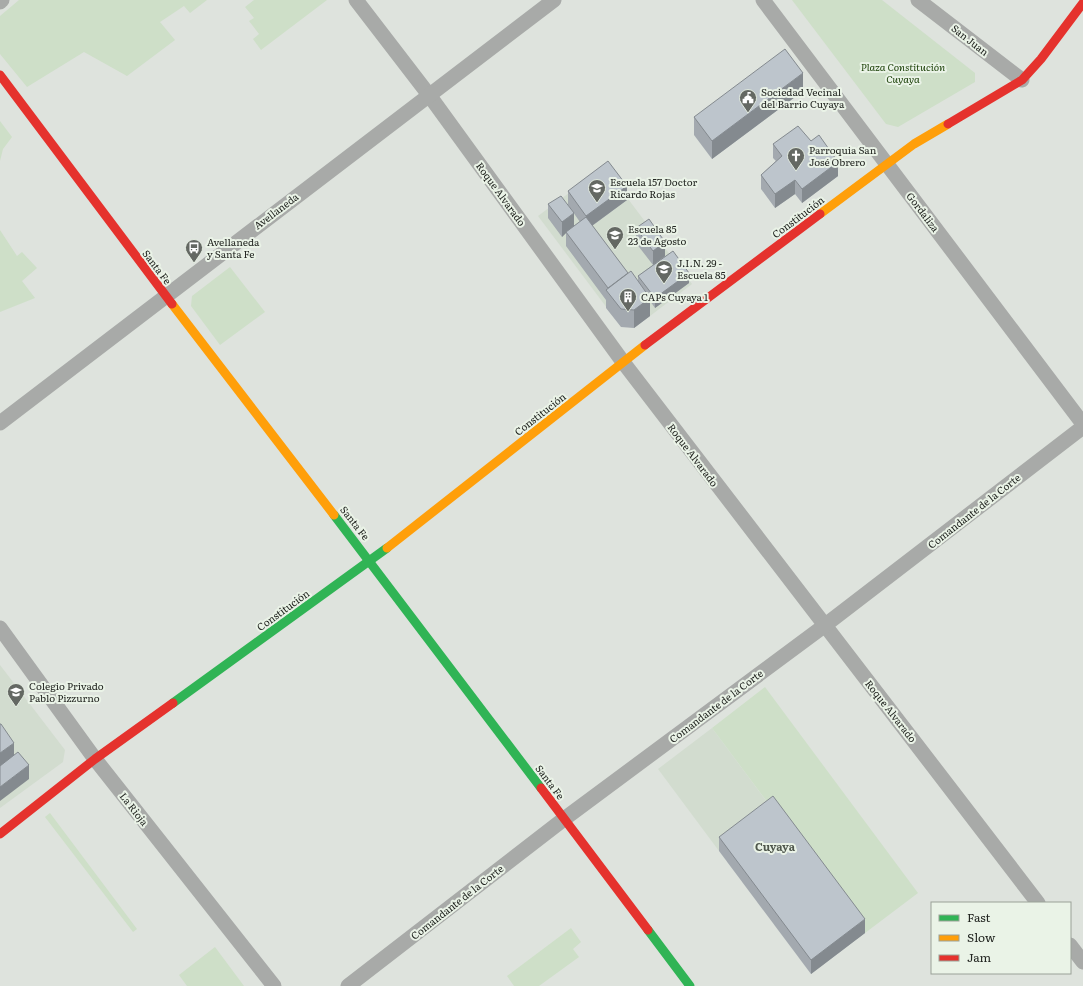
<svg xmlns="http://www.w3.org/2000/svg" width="1083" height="986" viewBox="0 0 1083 986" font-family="Literata,serif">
<rect width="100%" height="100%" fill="#dee3dd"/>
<g fill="#d2dccf">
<polygon points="604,167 692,284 650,316 631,290 607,308 538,216"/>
<polygon points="0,665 65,750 63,762 0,808"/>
<polygon points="712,728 773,810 719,851 658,769"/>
</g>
<g fill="#cedfc8">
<polygon points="19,0 207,0 190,13 184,6 160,22 175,40 127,76 84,52 27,87 0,54 0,16"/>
<polygon points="254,0 327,0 261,50 253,39 259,34 249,21 254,18 245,7"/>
<polygon points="792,0 882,0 975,73 975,82 898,127 886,124"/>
<polygon points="0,121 12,137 3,149 0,161"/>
<polygon points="0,230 17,256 22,252 37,268 22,281 35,298 0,312"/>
<polygon points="230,267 265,312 220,345 191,306 192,296"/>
<polygon points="765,687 918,893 865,933 712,728"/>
<polygon points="50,813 137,929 133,932 45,817"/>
<polygon points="571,928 581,942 573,949 579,957 539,986 514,986 507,976"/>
<polygon points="215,947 244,986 187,986 179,975"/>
</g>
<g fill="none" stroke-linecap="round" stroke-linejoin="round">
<g stroke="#a8aaa8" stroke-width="15">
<polyline points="356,0 429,95 623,362 1038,903"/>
<polyline points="763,0 1083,424"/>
<polyline points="918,0 1022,80"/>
<polyline points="0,2 2,0"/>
<polyline points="0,423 554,0"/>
<polyline points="0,628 95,759 274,986"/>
<polyline points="1070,945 1083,962"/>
<polyline points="348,986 564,819 824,626 1083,427"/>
</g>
<g stroke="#30b455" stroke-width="9">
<polyline points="334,515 541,788"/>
<polyline points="173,703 387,548"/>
<polyline points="648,930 690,986"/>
</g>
<g stroke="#ff9f0a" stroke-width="9">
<polyline points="820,214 914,144 948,124"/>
<polyline points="172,304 334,515"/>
<polyline points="387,548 645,345"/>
</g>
<g stroke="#e5322d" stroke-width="9">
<polyline points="0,75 172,304"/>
<polyline points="948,124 1022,80 1041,59 1083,3"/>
<polyline points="645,345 820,214"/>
<polyline points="541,788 648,930"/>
<polyline points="0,834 95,759 173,703"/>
</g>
</g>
<g fill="#a3a9af">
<polygon points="803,91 712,159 694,135 694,117"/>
<polygon points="773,144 838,176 802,203 795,194 775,208 761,189 761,175 776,161 773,158"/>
<polygon points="568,191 627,200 592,226 628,273 638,282 638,276 653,265 636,243 636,228 665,256 689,283 655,308 650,301 650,316 634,328 621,327 606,308 606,300 566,246 566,233 562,237 548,218 548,204 574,226 580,222 568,205"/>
<polygon points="719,837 865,933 811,974 719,851"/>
</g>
<g fill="#848a8f">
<polygon points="803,73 803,91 712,159 712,141"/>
<polygon points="838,162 838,176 802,203 802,189"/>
<polygon points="795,180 795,194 775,208 775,194"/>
<polygon points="627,186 627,200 586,230 586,216"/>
<polygon points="574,213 574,228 566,232 566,233 562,237 562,222"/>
<polygon points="665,242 665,256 653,265 653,251"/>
<polygon points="689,273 689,283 655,308 655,298"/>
<polygon points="650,298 650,316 634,328 634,310"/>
<polygon points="14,743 14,757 0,767 0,753"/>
<polygon points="29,765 29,779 0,801 0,787"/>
<polygon points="865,919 865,933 811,974 811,960"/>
</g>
<g fill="#bdc5cc" stroke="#848a8f">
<polygon points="785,49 803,73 712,141 694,117"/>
<polygon points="798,126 811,141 819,135 838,162 802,189 795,180 775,194 761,175 782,156 773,144"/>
<polygon points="608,161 627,186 586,216 568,191"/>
<polygon points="561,196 574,213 562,222 548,204"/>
<polygon points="586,217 628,273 608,288 566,232"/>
<polygon points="649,219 665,242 653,251 636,228"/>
<polygon points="673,251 689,273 655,298 638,276"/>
<polygon points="631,271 650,298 634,310 621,309 606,290"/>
<polygon points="0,724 1,724 14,743 0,753"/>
<polygon points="18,752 29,765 0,787 0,766"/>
<polygon points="773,796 865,919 811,960 719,837"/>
</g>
<defs>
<symbol id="civic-pin" viewBox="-11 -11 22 30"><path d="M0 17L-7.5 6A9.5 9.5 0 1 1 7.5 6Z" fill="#646863" stroke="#eaf3e7"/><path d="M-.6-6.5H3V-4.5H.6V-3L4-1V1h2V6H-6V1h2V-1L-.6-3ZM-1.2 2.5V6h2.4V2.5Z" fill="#fff"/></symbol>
<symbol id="church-pin" viewBox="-11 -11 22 30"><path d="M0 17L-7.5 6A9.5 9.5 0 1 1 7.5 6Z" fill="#646863" stroke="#eaf3e7"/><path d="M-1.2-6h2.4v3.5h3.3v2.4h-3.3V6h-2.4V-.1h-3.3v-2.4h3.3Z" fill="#fff"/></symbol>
<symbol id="school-pin" viewBox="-11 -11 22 30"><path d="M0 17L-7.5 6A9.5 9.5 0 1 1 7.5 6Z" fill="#646863" stroke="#eaf3e7"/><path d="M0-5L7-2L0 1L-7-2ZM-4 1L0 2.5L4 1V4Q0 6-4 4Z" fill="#fff"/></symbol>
<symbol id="bus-pin" viewBox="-11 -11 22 30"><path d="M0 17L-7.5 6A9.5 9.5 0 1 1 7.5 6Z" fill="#646863" stroke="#eaf3e7"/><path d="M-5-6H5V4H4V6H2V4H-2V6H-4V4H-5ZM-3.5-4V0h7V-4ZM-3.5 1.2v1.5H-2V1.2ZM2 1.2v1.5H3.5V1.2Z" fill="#fff"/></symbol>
<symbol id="building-pin" viewBox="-11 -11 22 30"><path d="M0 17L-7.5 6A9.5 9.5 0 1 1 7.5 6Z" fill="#646863" stroke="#eaf3e7"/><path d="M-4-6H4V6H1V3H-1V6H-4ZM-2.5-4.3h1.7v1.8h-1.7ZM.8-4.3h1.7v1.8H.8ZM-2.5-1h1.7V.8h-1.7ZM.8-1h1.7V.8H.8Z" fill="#fff"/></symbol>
</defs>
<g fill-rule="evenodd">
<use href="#civic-pin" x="738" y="88" width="20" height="27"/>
<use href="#church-pin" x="786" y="146" width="20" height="27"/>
<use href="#school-pin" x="587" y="178" width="20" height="27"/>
<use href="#school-pin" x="605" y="225" width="20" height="27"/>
<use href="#bus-pin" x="184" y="238" width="20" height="27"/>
<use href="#school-pin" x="654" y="259" width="20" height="27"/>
<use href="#building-pin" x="618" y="287" width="20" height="27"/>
<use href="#school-pin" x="6" y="682" width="20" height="27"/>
</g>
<g text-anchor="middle" stroke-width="4" stroke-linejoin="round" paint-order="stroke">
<g font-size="10" fill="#222521" stroke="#eaf3e7">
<text transform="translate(970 40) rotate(38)" y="4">San Juan</text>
<text transform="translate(501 194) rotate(54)" y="4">Roque Alvarado</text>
<text transform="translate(276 211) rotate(-37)" y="4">Avellaneda</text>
<text transform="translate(923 212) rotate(53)" y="4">Gordaliza</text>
<text transform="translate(798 217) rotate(-37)" y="4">Constitución</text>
<text transform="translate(157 267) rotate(53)" y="4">Santa Fe</text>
<text transform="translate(540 414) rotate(-38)" y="4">Constitución</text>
<text transform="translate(693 455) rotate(53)" y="4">Roque Alvarado</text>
<text transform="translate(974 511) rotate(-38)" y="4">Comandante de la Corte</text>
<text transform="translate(355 523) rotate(52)" y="4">Santa Fe</text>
<text transform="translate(283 610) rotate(-36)" y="4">Constitución</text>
<text transform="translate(716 706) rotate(-37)" y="4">Comandante de la Corte</text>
<text transform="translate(891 711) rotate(52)" y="4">Roque Alvarado</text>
<text transform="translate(550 782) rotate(53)" y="4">Santa Fe</text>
<text transform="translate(134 809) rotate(52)" y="4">La Rioja</text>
<text transform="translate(457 902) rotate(-38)" y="4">Comandante de la Corte</text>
</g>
<g font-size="10" font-style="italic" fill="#153b00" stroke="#eaf3e7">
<text x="903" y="71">Plaza Constitución<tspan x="903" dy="12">Cuyaya</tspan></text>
</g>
<g font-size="10" fill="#222521" stroke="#eaf3e7" text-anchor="start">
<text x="761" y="96">Sociedad Vecinal<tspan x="761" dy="12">del Barrio Cuyaya</tspan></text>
<text x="809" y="154">Parroquia San<tspan x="809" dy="12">José Obrero</tspan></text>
<text x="610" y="186">Escuela 157 Doctor<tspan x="610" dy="12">Ricardo Rojas</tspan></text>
<text x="628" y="233">Escuela 85<tspan x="628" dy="12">23 de Agosto</tspan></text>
<text x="207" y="246">Avellaneda<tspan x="207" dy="12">y Santa Fe</tspan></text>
<text x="677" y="267">J.I.N. 29 -<tspan x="677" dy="12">Escuela 85</tspan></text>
<text x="641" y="301">CAPs Cuyaya 1</text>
<text x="29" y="690">Colegio Privado<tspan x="29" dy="12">Pablo Pizzurno</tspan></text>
</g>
<g font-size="11" font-weight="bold" fill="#4e564b" stroke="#eaf3e7">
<text x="775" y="851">Cuyaya</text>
</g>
</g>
<rect x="931" y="902" width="140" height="72" fill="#eaf3e7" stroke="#9aa198"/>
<rect x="939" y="915" width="20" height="6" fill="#30b455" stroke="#9aa198"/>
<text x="967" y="922" font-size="12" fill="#222521">Fast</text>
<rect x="939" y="935" width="20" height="6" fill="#ff9f0a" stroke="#9aa198"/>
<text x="967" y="942" font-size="12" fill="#222521">Slow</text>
<rect x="939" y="955" width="20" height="6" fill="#e5322d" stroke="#9aa198"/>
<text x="967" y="962" font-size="12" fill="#222521">Jam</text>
</svg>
